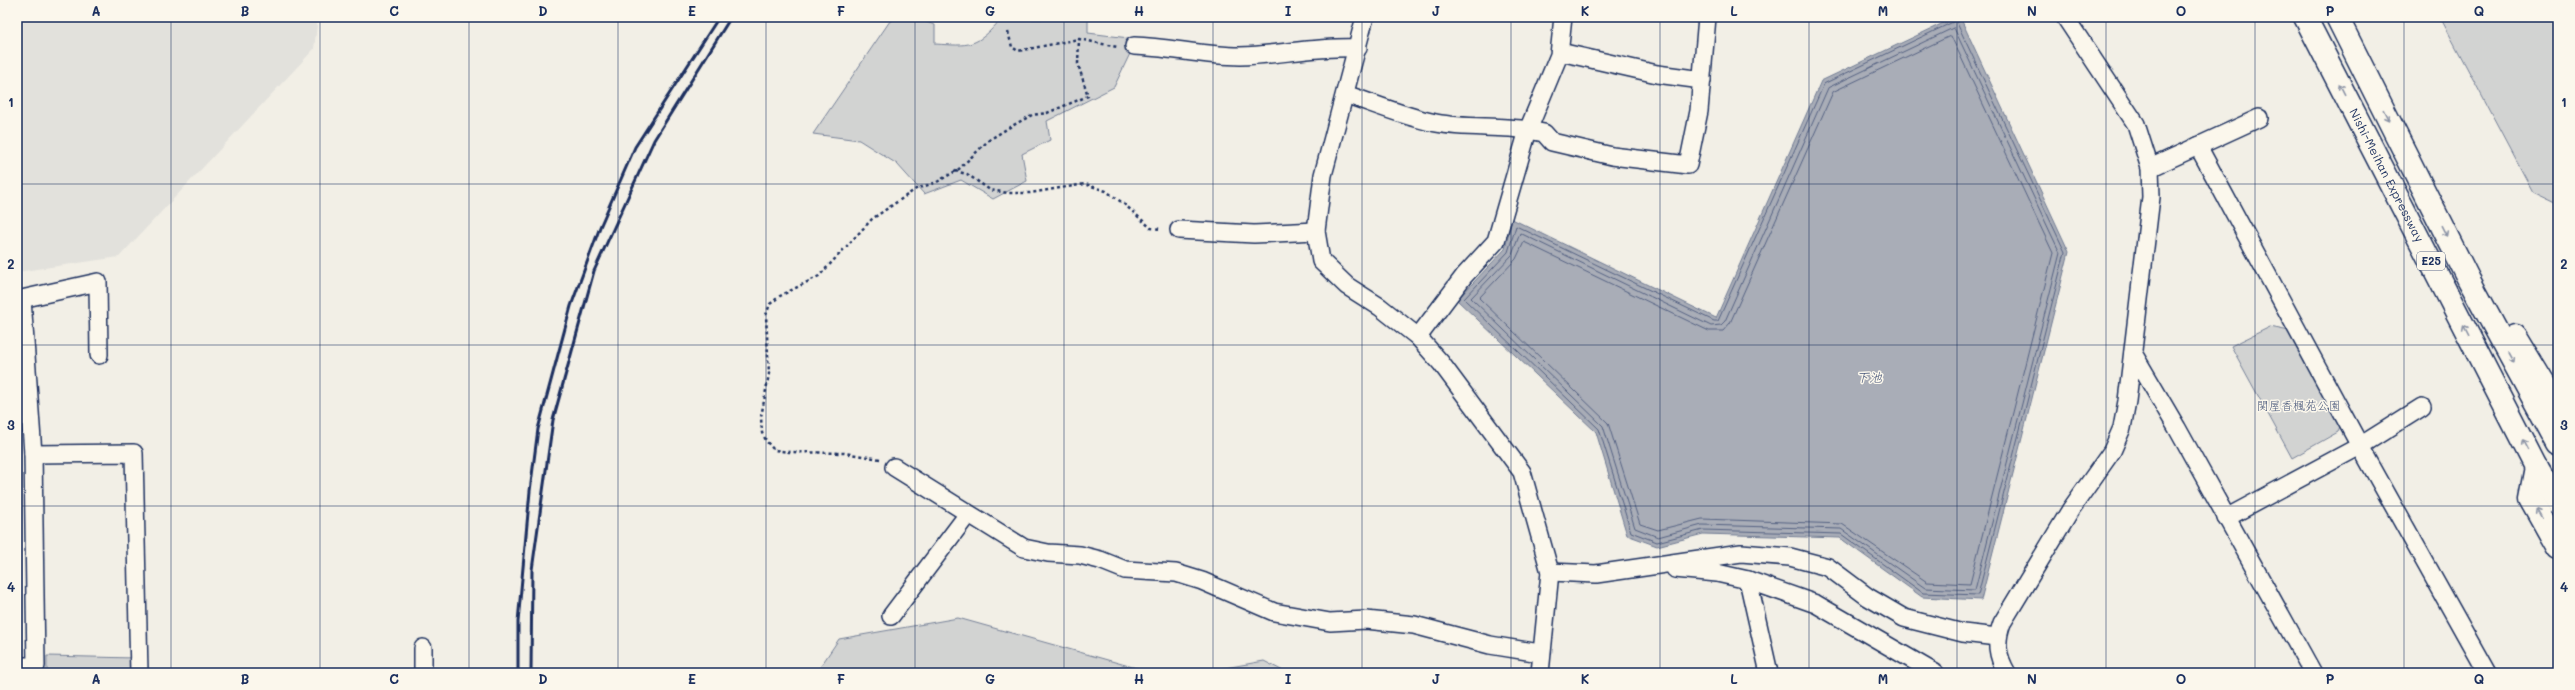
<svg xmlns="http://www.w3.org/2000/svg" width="2575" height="690" viewBox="0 0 2575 690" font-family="Mali,'Klee One',sans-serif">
<rect width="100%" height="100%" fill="#f2efe6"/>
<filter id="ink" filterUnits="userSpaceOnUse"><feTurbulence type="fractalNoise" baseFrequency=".025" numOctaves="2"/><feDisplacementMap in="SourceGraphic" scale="8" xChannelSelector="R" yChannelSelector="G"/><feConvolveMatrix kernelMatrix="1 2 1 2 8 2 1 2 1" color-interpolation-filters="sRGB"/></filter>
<g filter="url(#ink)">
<polygon fill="#e2e1dc" points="17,17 318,17 314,49 119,257 17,272"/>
<g fill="#d2d3d2" stroke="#768198">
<path d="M899,17H911L935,25V44C970,46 976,48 1001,19H1042L1043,17H1088V33L1137,39L1114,87L1047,121L1050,140L1022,154L1027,181L993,199L961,180L924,194L897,164L859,140L813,134L890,21Z"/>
<polygon points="2440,17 2558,17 2558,204 2533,192"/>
<polygon points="2270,327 2294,332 2343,421 2338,432 2292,458 2231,346"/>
<polygon points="958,618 1154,673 816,673 839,639"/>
<polygon points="47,656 134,658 135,673 47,673"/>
<polygon points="1264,661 1287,673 1197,673"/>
</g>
<polygon fill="#a9adb7" stroke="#707b93" points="1956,17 1960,17 2069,252 1981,600 1922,597 1840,538 1703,534 1657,546 1627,535 1596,432 1457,300 1505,249 1512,219 1716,318 1821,81"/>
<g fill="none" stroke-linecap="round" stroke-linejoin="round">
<g stroke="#546182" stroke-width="1">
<polygon points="1956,21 2065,252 1978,595 1923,593 1841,534 1703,530 1657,542 1631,532 1599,429 1464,299 1508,252 1516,226 1714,321 1718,321 1824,84"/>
<polygon points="1954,28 2060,253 1975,590 1925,588 1841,529 1702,525 1658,537 1635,528 1603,426 1471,298 1512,255 1520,233 1711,326 1721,325 1725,321 1828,88"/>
<polygon points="1951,36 2053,253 1970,584 1927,582 1842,524 1702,519 1658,530 1640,524 1608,423 1479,298 1516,259 1524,242 1709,331 1723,331 1730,323 1833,92"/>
</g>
<defs>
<g id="minor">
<polyline points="1365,17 1323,175 1316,231 1321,261 1347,286 1380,307 1418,337 1441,363 1522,472 1550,572 1540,673"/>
<path d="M1134,46C1169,47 1204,56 1240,56C1279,55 1318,46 1358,48"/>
<polyline points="1560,52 1657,74 1702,80"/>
<path d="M1345,94C1375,104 1405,117 1436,123C1467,129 1498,125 1528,130L1559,55L1563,17"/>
<polyline points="2198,146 2360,446 2487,673"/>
<polyline points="2150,168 2259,118"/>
<polyline points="1179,230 1254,234 1316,231"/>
<polyline points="17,300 98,282 99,355"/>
<polyline points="1418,337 1464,276 1496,241 1528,130 1544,133 1552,142 1612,156 1688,165 1699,111 1707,17"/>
<polyline points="2133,353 2177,428 2313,673"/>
<polyline points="33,454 134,453 139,673"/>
<polyline points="894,467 1024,548 1048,553 1080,555 1100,560 1125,570 1176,573 1202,581 1274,612 1330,622 1366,620 1414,625 1490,645 1540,653"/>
<polyline points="2226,518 2360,446 2422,407"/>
<polyline points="1675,569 1717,573 1748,580 1816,604 1935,673"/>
<polyline points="1550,572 1596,574 1741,553 1790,557 1828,567 1868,597 1904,618 1963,633 1997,637"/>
<polyline points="1748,580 1769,673"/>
<polyline points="891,616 968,514"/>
<polyline points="423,648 423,673"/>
<polyline points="17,666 36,666 33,454 22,299"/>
<path d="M2007,673C1997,656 1995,642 2002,623L2071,509L2112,451L2122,428L2127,401L2151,197L2150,168L2136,124L2065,17"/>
</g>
<g id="motorway">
<path id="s1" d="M2305,17L2536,467L2558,504"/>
<polyline points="2337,17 2469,280 2558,444"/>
<polyline points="2515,336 2558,407"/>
<polyline points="2536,467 2530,498 2558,548"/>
</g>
</defs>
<use href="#minor" stroke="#1b2f5e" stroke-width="20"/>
<use href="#motorway" stroke="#1b2f5e" stroke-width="25"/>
<g stroke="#1b2f5e" stroke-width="2.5" stroke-dasharray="3 3" stroke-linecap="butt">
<polyline points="1008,32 1012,47 1018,51 1079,39 1117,47"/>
<polyline points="955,171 967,174 990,190 1008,193 1030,193 1085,184 1106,191 1124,204 1151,228 1162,229"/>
<polyline points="880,459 844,453 789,452 774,450 767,442 762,433 761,417 769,374 766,315 770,304 780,296 819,276 872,219 916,189 937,182 959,169 989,140 1010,127 1032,115 1047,113 1088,96 1078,64 1079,39"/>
</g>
<use href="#minor" stroke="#fbf7ec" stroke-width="17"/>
<use href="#motorway" stroke="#fbf7ec" stroke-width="22"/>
<g stroke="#1b2f5e" stroke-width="3">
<polyline points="518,673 518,622 530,491 538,429 571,306 600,227 635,147 719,17"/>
<polyline points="531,673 532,570 553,420 594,271 654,140 731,17"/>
</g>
</g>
<defs><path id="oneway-shaft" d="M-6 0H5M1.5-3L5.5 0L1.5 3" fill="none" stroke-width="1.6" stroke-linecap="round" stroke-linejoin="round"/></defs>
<g stroke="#8b93a5">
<use href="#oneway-shaft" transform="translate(2342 89) rotate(-117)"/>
<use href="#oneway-shaft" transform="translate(2386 115) rotate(63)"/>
<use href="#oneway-shaft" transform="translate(2444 231) rotate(63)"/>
<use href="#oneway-shaft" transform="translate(2466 330) rotate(-117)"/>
<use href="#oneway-shaft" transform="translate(2511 358) rotate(61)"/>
<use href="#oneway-shaft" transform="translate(2525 445) rotate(-117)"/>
<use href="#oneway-shaft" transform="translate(2539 514) rotate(-119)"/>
</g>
</g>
<path fill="none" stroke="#1b2f5e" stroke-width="1" stroke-opacity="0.55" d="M171,17V673M320,17V673M469,17V673M618,17V673M766,17V673M915,17V673M1064,17V673M1213,17V673M1362,17V673M1511,17V673M1660,17V673M1809,17V673M1957,17V673M2106,17V673M2255,17V673M2404,17V673M17,184H2558M17,345H2558M17,506H2558"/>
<g text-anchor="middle" stroke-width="3" stroke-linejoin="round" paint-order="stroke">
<rect fill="#fbf7ec" stroke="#5e6b89" stroke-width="1" x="2417" y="252" width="28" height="18" rx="3"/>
<g font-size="11" font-weight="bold" fill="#1b2f5e">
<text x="2431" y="265">E25</text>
</g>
<g font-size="12" fill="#1b2f5e" stroke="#fbf7ec">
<text dy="4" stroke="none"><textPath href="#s1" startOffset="178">Nishi-Meihan Expressway</textPath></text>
</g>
<g font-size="12" fill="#49587b" stroke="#fbf7ec">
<text x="2299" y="410">関屋香楓苑公園</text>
</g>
<g font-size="13" font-style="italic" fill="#465579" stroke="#fbf7ec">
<text x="1869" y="382">下池</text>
</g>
</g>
<rect width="2575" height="690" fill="none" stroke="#fbf7ec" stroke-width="44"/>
<rect x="22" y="22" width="2531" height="646" fill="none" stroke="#1b2f5e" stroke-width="1.5"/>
<g font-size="13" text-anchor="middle" font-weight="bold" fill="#1b2f5e">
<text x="96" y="16">A</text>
<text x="245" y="16">B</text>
<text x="394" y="16">C</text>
<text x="543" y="16">D</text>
<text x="692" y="16">E</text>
<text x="841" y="16">F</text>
<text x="990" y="16">G</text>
<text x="1139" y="16">H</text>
<text x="1288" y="16">I</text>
<text x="1436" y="16">J</text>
<text x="1585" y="16">K</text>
<text x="1734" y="16">L</text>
<text x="1883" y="16">M</text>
<text x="2032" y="16">N</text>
<text x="2181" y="16">O</text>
<text x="2330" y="16">P</text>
<text x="2479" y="16">Q</text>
<text x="11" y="107">1</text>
<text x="2564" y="107">1</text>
<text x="11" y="269">2</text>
<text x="2564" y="269">2</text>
<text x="11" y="430">3</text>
<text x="2564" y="430">3</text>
<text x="11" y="592">4</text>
<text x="2564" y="592">4</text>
<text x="96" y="684">A</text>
<text x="245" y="684">B</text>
<text x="394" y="684">C</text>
<text x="543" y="684">D</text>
<text x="692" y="684">E</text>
<text x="841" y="684">F</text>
<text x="990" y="684">G</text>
<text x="1139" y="684">H</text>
<text x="1288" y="684">I</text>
<text x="1436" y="684">J</text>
<text x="1585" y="684">K</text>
<text x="1734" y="684">L</text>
<text x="1883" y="684">M</text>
<text x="2032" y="684">N</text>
<text x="2181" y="684">O</text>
<text x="2330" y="684">P</text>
<text x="2479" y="684">Q</text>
</g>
</svg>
